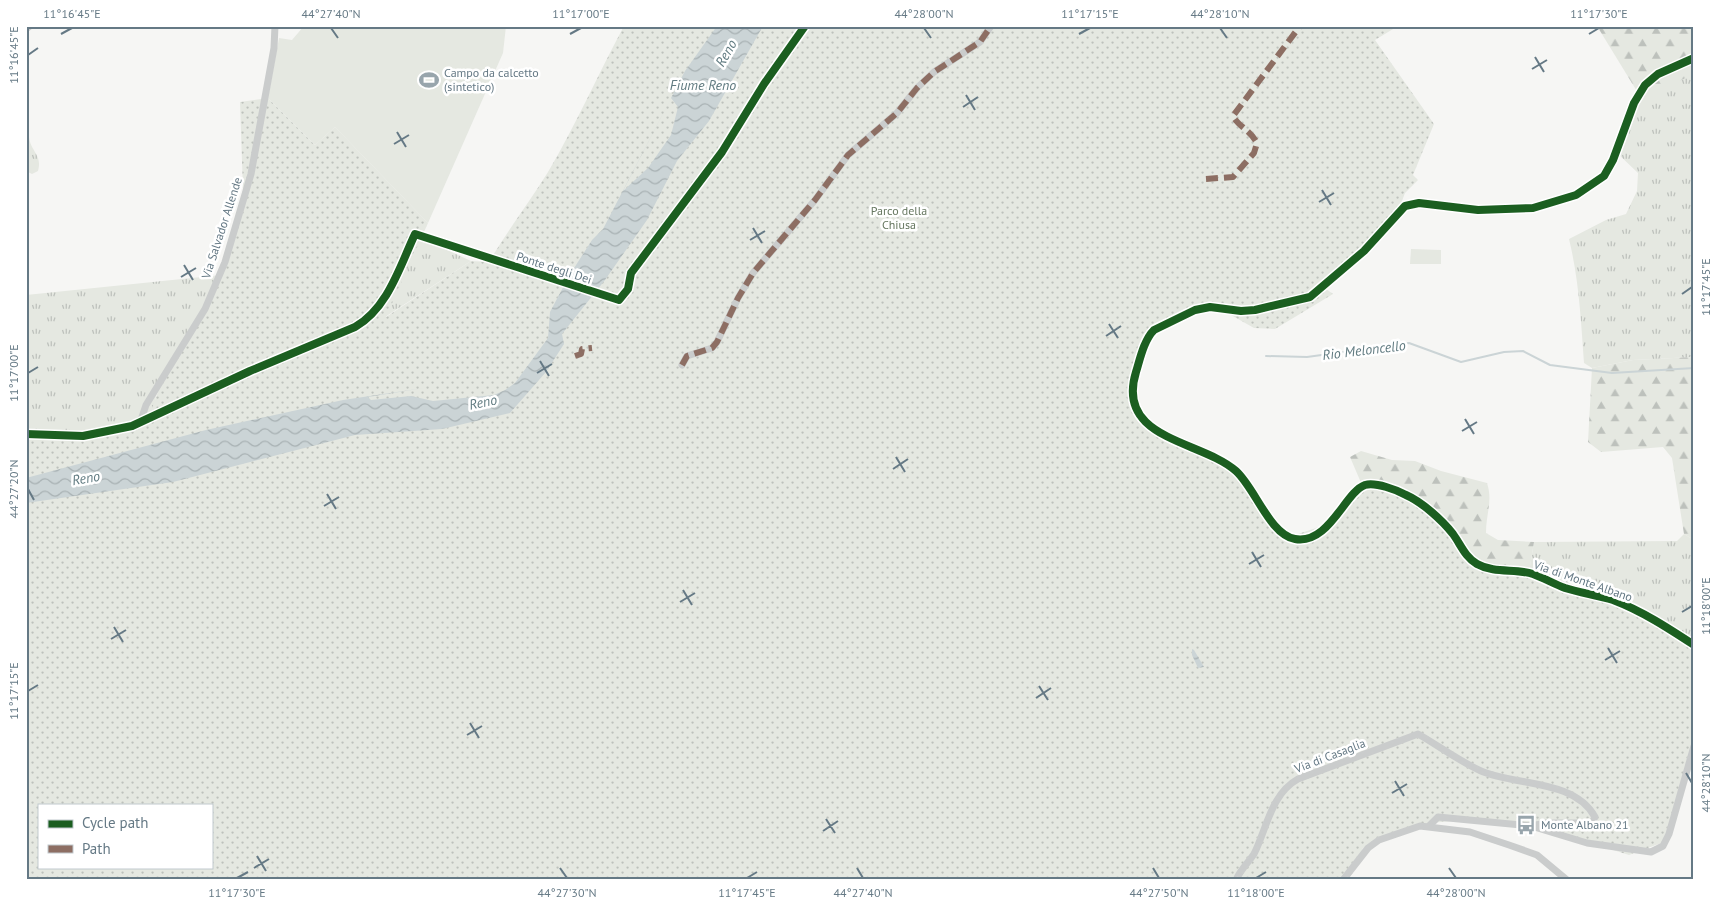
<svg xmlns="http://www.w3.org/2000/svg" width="1720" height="906" viewBox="0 0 1720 906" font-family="'PT Sans',sans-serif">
<defs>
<pattern id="grass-tufts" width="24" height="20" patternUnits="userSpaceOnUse" patternTransform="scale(1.25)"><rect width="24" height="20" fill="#e5e8e1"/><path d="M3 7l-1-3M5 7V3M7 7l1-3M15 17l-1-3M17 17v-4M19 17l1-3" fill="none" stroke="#bdc1bc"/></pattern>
<pattern id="forest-firs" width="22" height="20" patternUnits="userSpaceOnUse" patternTransform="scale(1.25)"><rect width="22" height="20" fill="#e5e8e1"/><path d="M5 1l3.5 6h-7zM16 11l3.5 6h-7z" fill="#bdc1bc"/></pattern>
<pattern id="park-dots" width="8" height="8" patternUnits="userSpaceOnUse" patternTransform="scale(1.25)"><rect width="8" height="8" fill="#e5e8e1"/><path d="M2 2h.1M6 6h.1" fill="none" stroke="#bdc1bc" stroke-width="1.8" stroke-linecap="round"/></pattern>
<pattern id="water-waves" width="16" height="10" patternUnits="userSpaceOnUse" patternTransform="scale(1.25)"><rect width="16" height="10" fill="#cbd4d6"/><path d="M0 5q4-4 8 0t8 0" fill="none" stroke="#a8b1b3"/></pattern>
</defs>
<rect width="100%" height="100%" fill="#f6f6f4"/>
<g fill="url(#grass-tufts)">
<path d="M1694,73V357L1633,360L1592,368L1584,363C1581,321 1579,280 1569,239L1606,220L1626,214L1637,191L1638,173L1616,152L1638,93Z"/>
<path d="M26,117C31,124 28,129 29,137C30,150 43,156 38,171L32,174L26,171Z"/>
<polygon points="421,238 471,261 385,317"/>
<polygon points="221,275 156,396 148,439 26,475 26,295"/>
<polygon points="1684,534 1694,540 1694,743 1521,620 1534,542 1677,541"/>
</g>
<g fill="url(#forest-firs)">
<polygon points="1597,26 1694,26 1694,73 1664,90 1638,93"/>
<polygon points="1694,357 1694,540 1684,534 1672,458 1663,447 1601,452 1588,442 1592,368 1633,360"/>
<path d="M1361,451L1392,460L1415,461L1441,471L1487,483C1493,501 1486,513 1486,533L1498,540L1534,542L1521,620L1461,655L1378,486L1362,485L1350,457Z"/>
</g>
<path fill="url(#park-dots)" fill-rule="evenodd" d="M624,26H1398L1375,40L1434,124L1413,175L1418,180L1405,193L1399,209L1350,263L1322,286L1333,294L1275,329L1254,328L1231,315L1212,308L1155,329L1139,364L1132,401L1141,422L1238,469L1264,514L1292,536L1337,521L1356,490L1375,488L1427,503L1454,535L1470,561L1493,568L1571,583L1688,637L1694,646V760L1664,842L1629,855L1562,834L1479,819L1429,823L1363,848L1352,874L1344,880H26V435C75,443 124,430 169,413L150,414L164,375L221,275L243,191L240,102L268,98L315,145L335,127L428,223L386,317L471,261L489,262C507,231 529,203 548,172C576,125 598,74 624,26ZM39,805H211V867H39Z"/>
<g fill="#e5e8e1">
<polygon points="304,26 506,26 503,53 428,223 335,127 315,145 268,98 279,38 292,40"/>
<polygon points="1411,249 1441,250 1441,264 1410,264"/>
</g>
<g fill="url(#water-waves)" fill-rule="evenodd">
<path d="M717,26H763L709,121L677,161L647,220L605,280L562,334L564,344L546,372L510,413L442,429L355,435L173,482L26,503V478L206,430L343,400L424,388L368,397L371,400L411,396L433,401L494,395L505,390L515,383L548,338L550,312L569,276L592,240L550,282L530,309L550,282L603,229L685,71ZM671,98L678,107L671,135L648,168L623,191Z"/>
<polygon points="1192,649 1194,650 1204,667 1198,668 1192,655"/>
</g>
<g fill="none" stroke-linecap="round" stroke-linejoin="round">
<polyline stroke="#cbd4d6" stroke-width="2" points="1266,356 1307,357 1409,343 1461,362 1504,352 1523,351 1550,365 1612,373 1694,368"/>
<g stroke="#cacccc" stroke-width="7">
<polyline points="26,29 30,26"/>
<path d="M1694,58L1658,74L1645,85L1634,103L1613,160L1604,176L1576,195L1533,208L1478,210L1419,203L1405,206L1364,251L1310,297L1255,310L1241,311L1210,307L1195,310L1154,330C1144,340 1140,359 1136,372C1115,440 1201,440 1236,471C1255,488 1270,535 1295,539C1329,545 1345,492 1365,485C1376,482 1397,490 1406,495C1422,502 1442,520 1453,534C1461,545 1465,557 1477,564C1495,574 1515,568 1533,574C1544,578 1554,584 1565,588C1581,593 1597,595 1613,600C1642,611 1668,628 1694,645"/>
<polyline points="682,365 687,356 712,348 717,342 738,298 753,273 815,200 848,155 897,113 917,88 934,72 980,42 991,26"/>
<polyline points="141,420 146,405 205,309 225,262 251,174 274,48 275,26"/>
<polyline points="1429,826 1438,817 1531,826 1587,843 1651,852 1663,846 1669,834 1694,746"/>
<path d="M1236,880C1240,870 1248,863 1254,854C1267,828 1271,794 1298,779L1418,734C1439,746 1459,761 1481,771C1516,786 1574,779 1595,817L1592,823H1546L1531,826"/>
<polyline points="1343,880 1368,848 1379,840 1420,826 1470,832 1509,845 1537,855 1567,880"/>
</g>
<g stroke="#8d6e63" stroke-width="6" stroke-dasharray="12 6" stroke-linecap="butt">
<path d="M1206,179L1233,177L1254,153L1257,143C1250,130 1238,126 1233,116L1300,26"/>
<polyline points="575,356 581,354 582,349 592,348"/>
<polyline points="682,365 687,356 712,348 717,342 738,298 753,273 815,200 848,155 897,113 917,88 934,72 980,42 991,26"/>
</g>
<defs>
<g id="cycleway">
<path d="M1694,58L1658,74L1645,85L1634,103L1613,160L1604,176L1576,195L1533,208L1478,210L1419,203L1405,206L1364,251L1310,297L1255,310L1241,311L1210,307L1195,310L1154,330C1144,340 1140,359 1136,372C1115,440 1201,440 1236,471C1255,488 1270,535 1295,539C1329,545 1345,492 1365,485C1376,482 1397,490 1406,495C1422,502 1442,520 1453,534C1461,545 1465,557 1477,564C1495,574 1515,568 1533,574C1544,578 1554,584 1565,588C1581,593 1597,595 1613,600C1642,611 1668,628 1694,645"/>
<path d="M26,434L83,436L132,426L250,371L355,327C388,308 400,266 415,234L619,300L628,289L631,273L722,152L764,84L805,26"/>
</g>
</defs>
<use href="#cycleway" stroke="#fff" stroke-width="11"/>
<use href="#cycleway" stroke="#1b5e20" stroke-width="8"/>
</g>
<path fill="none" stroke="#657985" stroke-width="2" d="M331,28L338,38M924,28L931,38M1220,28L1227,38M61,34L72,28M570,34L581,28M1079,34L1090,28M1589,34L1599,28M28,55L38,48M1535,57L1544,72M1532,69L1547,60M966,95L975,110M963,107L978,97M397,132L406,147M394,144L409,135M1322,190L1331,205M1319,202L1334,193M753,228L762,243M750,240L765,231M184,265L193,280M181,277L196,268M1682,294L1692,287M1109,324L1118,338M1106,336L1121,326M540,361L549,376M28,373L38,367M537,373L552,364M1465,419L1474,434M1462,431L1477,422M896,457L905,472M893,469L908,459M28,489L34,500M327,494L336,509M324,506L339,497M1252,552L1261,567M1249,564L1264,555M683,590L692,605M680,602L695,593M1682,612L1692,606M114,627L123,642M111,639L126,630M1608,648L1617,663M1605,660L1620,651M1039,686L1048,700M28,691L38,685M1036,698L1051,688M470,723L479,738M467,735L482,726M1686,773L1692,783M1395,781L1404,796M1392,793L1407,784M826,819L835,833M823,831L838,821M257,856L266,871M254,868L269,859M560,868L567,878M857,868L863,878M1153,868L1159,878M1449,868L1456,878M237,878L248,872M747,878L757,872M1256,878L1266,872"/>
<defs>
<symbol id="stadium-bare" viewBox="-9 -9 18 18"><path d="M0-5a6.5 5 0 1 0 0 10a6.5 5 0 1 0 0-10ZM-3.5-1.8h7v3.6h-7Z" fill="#98a5ac" stroke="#fff" stroke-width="2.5" paint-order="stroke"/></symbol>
<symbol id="bus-bare" viewBox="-9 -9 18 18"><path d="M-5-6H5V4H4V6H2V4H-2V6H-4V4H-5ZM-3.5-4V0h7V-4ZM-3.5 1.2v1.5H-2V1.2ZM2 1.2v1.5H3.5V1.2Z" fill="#98a5ac" stroke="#fff" stroke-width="2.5" paint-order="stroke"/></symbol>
</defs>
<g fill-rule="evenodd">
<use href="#stadium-bare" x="415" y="66" width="28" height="28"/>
<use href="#bus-bare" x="1512" y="811" width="28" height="28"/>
</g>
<g text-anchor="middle" stroke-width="5" stroke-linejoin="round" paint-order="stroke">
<g font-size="12" fill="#657985" stroke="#fff" text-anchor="start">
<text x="444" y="77">Campo da calcetto<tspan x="444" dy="14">(sintetico)</tspan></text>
<text x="1541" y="829">Monte Albano 21</text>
</g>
<g font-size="12" fill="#667760" stroke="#fff">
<text x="899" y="215">Parco della<tspan x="899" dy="14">Chiusa</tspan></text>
</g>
<g font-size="12" fill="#657985" stroke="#fff">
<text transform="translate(222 228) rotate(-72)" y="4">Via Salvador Allende</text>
<text transform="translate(554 268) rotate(18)" y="4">Ponte degli Dei</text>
<text transform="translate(1583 581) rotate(19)" y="4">Via di Monte Albano</text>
<text transform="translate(1330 756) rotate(-21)" y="4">Via di Casaglia</text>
</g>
<g font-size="14" font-style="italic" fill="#617b81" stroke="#fff">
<text transform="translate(726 53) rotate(-60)" y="5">Reno</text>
<text x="703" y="90">Fiume Reno</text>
<text transform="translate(1364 350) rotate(-7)" y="5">Rio Meloncello</text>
<text transform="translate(483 402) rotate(-12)" y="5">Reno</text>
<text transform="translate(86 478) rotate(-10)" y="5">Reno</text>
</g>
</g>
<rect width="1720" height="906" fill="none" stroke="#ffffff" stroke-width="55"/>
<rect x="38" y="804" width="175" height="65" fill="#ffffff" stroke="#c1c9ce"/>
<rect x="48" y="820" width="25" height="8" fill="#1b5e20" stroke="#c1c9ce"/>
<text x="82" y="828" font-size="15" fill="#657985">Cycle path</text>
<rect x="48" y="845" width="25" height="8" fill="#8d6e63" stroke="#c1c9ce"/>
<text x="82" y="854" font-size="15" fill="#657985">Path</text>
<rect x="28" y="28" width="1664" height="850" fill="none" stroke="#657985" stroke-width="2"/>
<g font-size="12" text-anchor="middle" fill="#657985">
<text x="72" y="18">11°16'45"E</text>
<text x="331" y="18">44°27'40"N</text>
<text x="581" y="18">11°17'00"E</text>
<text x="924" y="18">44°28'00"N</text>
<text x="1090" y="18">11°17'15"E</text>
<text x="1220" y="18">44°28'10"N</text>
<text x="1599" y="18">11°17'30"E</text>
<text transform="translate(14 55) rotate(-90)" y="4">11°16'45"E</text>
<text transform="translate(1706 287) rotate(-90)" y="4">11°17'45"E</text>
<text transform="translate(14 373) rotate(-90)" y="4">11°17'00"E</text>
<text transform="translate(14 489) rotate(-90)" y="4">44°27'20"N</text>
<text transform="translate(1706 606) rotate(-90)" y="4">11°18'00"E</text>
<text transform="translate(14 691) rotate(-90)" y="4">11°17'15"E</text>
<text transform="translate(1706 783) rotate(-90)" y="4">44°28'10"N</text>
<text x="237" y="897">11°17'30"E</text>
<text x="567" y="897">44°27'30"N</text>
<text x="747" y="897">11°17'45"E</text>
<text x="863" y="897">44°27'40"N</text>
<text x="1159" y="897">44°27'50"N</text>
<text x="1256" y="897">11°18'00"E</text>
<text x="1456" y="897">44°28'00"N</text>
</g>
</svg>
